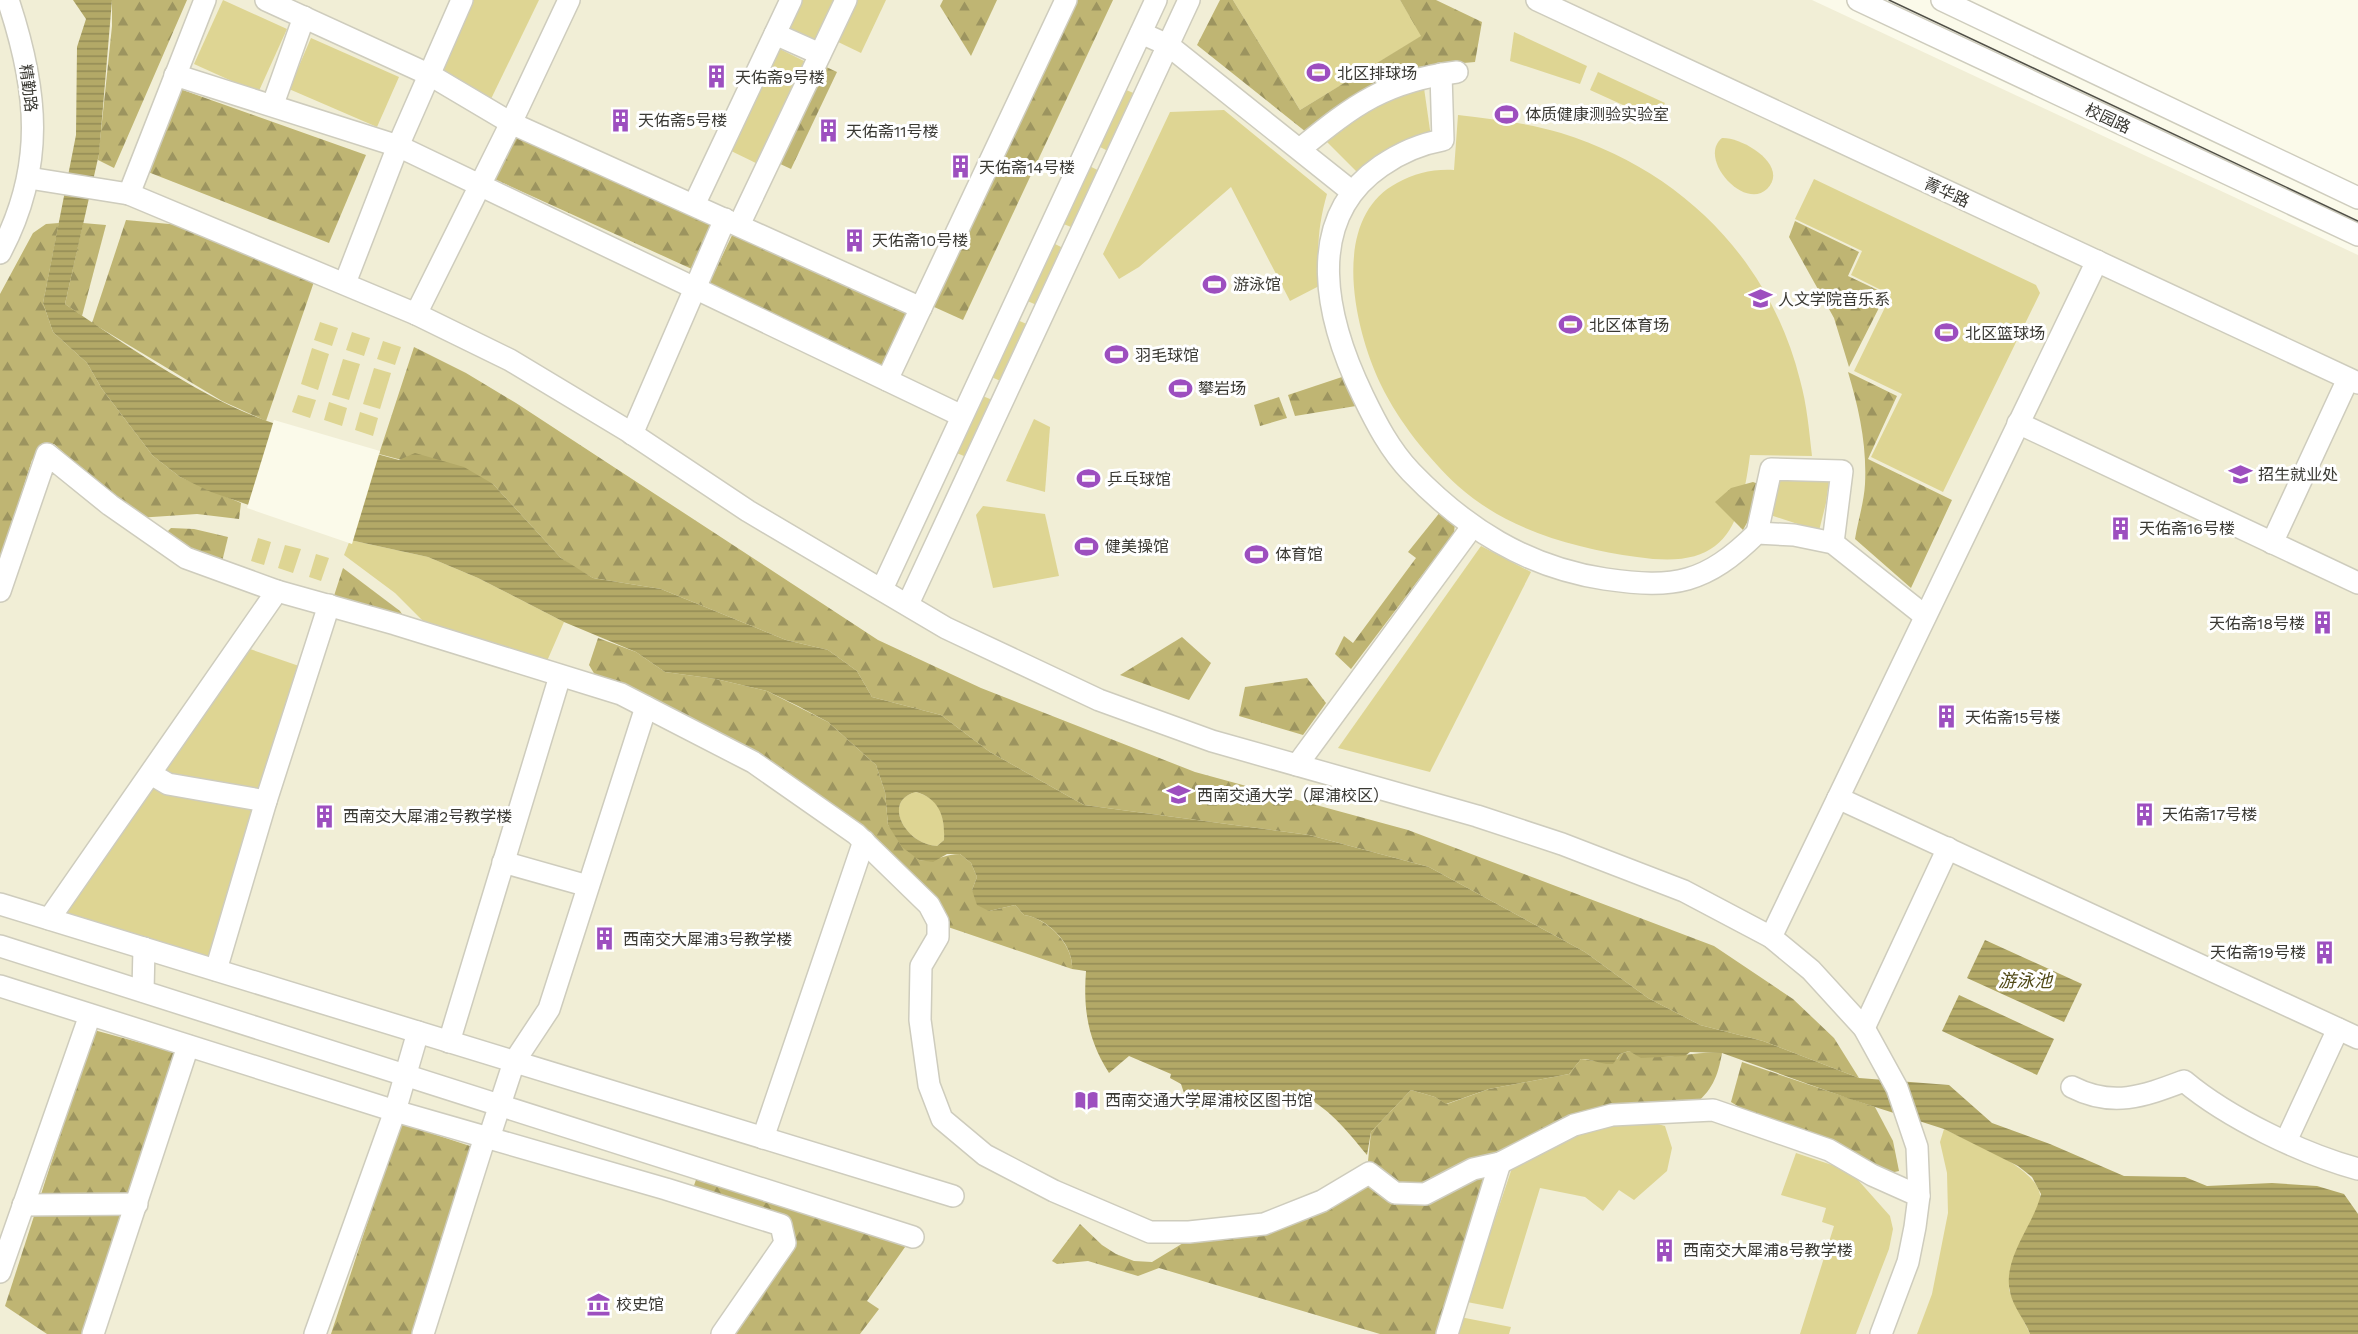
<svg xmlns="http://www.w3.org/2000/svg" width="2358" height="1334" viewBox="0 0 2358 1334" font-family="'Work Sans','Noto Sans SC',sans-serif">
<defs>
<pattern id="forest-firs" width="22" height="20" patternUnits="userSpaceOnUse" patternTransform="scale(1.5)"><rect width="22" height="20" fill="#bfb573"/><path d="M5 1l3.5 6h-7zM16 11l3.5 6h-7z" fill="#9c945f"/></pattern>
<pattern id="water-rules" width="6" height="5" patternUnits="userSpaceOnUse" patternTransform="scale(1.5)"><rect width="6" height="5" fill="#b3a967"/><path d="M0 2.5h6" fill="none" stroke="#938b55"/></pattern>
</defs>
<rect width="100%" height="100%" fill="#fbfaea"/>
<polygon fill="#f1eed6" points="0,0 1812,0 2358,255 2358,1334 0,1334"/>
<g fill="#ded593">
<polygon points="223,0 287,29 258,93 194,64"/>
<polygon points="474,0 539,0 490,101 437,75"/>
<polygon points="796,0 840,0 819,43 784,26"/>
<polygon points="853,0 886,0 861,53 834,40"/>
<polygon points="1233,0 1400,0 1422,36 1300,110"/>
<polygon points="1514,32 1587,66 1580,84 1510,61"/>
<polygon points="311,38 399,77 377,127 289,89"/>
<polygon points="774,46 810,64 762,166 725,148"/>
<polygon points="1598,72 1665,103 1656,120 1590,90"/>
<path d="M1424,88L1431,137L1360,175L1326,141C1357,117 1385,99 1424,88Z"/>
<polygon points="1124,89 1138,95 1112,153 1098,146"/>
<path d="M1224,110L1327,194C1318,225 1316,253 1321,285L1290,301L1231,187L1139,267L1119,279L1103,254L1170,112Z"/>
<path d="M1458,115C1492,119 1528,123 1561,133C1680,170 1769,257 1800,380C1807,405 1809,430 1812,456L1750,455C1740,532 1723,570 1637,557C1574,548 1507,530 1458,486C1428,458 1399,422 1381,385C1354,329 1329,219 1397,183C1416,173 1432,169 1454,170Z"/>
<path d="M1722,138C1743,137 1790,166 1767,189C1744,211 1697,158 1722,138Z"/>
<polygon points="1087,165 1102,172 1076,229 1061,223"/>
<polygon points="1814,179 2036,285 2040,293 1943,492 1871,457 1902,394 1854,371 1891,295 1851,275 1862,251 1795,219"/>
<polygon points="1051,242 1065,249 1039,306 1025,300"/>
<polygon points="1015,319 1029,325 1003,382 989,376"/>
<polygon points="320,322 338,328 332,346 314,340"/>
<polygon points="352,332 370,338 364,356 346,350"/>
<polygon points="383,341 401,347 395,365 377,359"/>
<polygon points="312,348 329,354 318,390 301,384"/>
<polygon points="343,359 360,364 349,400 332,395"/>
<polygon points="374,368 391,373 380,409 363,404"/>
<polygon points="298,395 316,400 310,418 292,412"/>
<polygon points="980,395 995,401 969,458 954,452"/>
<polygon points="329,402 347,408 342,426 324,420"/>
<polygon points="360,412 378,418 373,436 355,430"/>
<polygon points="1034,419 1050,427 1045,492 1006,481"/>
<polygon points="1782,473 1830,474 1826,503 1819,531 1767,514"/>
<polygon points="983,506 1045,514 1059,576 993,588 976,515"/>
<polygon points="258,538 271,542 264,565 251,561"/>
<polygon points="350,540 428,557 478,578 564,622 544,668 429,627 395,593 344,555"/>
<polygon points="285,545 301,549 293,573 278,568"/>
<polygon points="1481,546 1531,572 1430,772 1338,748"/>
<polygon points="316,554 329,558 321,581 309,577"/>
<polygon points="250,649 302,667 208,961 62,912"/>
<path d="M916,792C941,799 945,817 944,840L937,846C904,844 882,800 916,792Z"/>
<polygon points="1643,1120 1665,1126 1672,1148 1667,1171 1634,1200 1619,1190 1603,1211 1585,1197 1540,1188 1503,1309 1467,1302 1512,1168 1594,1125"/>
<path d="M1944,1129C1969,1142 2047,1169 2040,1203L2015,1254L2009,1290L2030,1334H1917L1932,1294L1948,1213L1947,1173L1940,1142Z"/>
<polygon points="1796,1153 1850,1171 1890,1216 1893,1229 1889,1249 1856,1334 1800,1334 1834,1226 1822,1222 1826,1208 1781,1195"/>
<polygon points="1460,1317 1511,1327 1509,1334 1456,1334"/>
</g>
<g fill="url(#forest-firs)">
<polygon points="112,0 187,0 114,168 98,160 112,26"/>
<polygon points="943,0 997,0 971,56 940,6"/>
<polygon points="1075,0 1113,0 963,320 932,306"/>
<polygon points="1220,0 1233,0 1300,110 1421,36 1400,0 1436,0 1482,22 1475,62 1417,67 1385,78 1306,132 1197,45"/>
<polygon points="822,65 837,72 791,169 776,162"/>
<polygon points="180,89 366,155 329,243 148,172"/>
<polygon points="513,126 718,219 694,270 490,177"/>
<polygon points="126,220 191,226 316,276 266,421 222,401 92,323"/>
<polygon points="1795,221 1859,252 1848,276 1886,294 1849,367 1834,318 1789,237"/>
<polygon points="59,223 43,303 53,332 87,363 102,389 153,456 180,477 241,503 239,519 197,514 137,518 54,444 32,460 0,561 0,294 33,233 46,224"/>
<polygon points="83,223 106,225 82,316 65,304"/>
<polygon points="735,229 912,314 884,372 707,288"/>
<polygon points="414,347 466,373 516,403 878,640 981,688 1195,772 1408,830 1714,946 1793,999 1834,1038 1859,1078 1763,1041 1700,1025 1648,998 1585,952 1429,867 1309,835 1084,805 990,752 941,715 872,697 857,671 828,650 786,640 661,589 593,578 572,566 561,558 493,484 379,454"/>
<path d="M1848,372L1897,396L1868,459L1952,500L1911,588L1855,539C1858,521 1864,502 1865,484C1867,445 1859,409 1848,372Z"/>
<polygon points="1345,376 1356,406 1295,416 1288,395"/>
<polygon points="1279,397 1287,418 1260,426 1254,405"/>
<polygon points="1753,482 1761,485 1753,512 1743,530 1715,502 1731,488"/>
<polygon points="1441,511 1455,523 1454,533 1351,669 1335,654 1344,636 1353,643 1416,558 1408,552"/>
<polygon points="171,528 194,529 228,537 221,566 174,547 165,534"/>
<polygon points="343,568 400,611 410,626 332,602"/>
<polygon points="1182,637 1211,663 1189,700 1120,675"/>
<path d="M598,638L636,652L665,672L716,679L767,691L828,722L876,765L885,792L888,825L919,860C935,862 945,854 960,854L971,863L977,877L972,890L989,911L1015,905L1024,915C1047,918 1074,945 1072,969L945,926L767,761L697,721L595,675L589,665Z"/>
<polygon points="1307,678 1326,703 1303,735 1239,716 1245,687"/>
<polygon points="94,1030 174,1052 83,1334 47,1334 5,1306"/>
<path d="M1629,1051C1659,1065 1691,1050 1722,1053C1718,1076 1712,1092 1692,1106L1528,1141L1423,1187L1395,1182L1382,1175L1368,1161L1371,1132L1411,1090L1435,1097L1447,1104L1489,1089L1569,1074L1581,1059L1597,1061L1617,1059L1620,1054Z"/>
<polygon points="1742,1062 1875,1107 1893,1141 1899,1171 1890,1173 1757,1118 1731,1102"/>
<polygon points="400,1123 473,1147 416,1334 331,1334"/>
<polygon points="698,1174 910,1240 867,1301 879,1309 860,1334 732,1334 789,1249 782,1219 691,1194"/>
<polygon points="1486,1174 1436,1334 1380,1334 1159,1268 1138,1276 1088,1261 1057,1264 1052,1261 1080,1224 1102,1245 1116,1254 1134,1261 1152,1262 1193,1237 1366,1184 1385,1196"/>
</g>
<g fill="url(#water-rules)" fill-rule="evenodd">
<path d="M73,0H112L99,154L65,304C124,344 200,397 267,421C310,436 355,448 399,460L415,453L464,467L493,484L561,558L593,578L661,589L786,640L828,650L857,671L872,697L941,715L990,752L1084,805L1309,835L1429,867L1585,952L1648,998L1700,1025L1763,1041L1859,1078L1949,1085L1992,1123L2050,1144L2124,1176L2185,1177L2207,1186L2272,1183L2317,1186L2344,1194L2358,1214V1334H2030C2025,1320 2013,1307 2010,1292C2002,1258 2034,1225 2041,1194L2032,1177L2018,1166L1944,1129L1850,1099L1722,1053L1690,1052L1685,1056L1641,1058L1629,1051L1620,1054L1613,1064C1601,1065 1593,1059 1581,1059L1569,1074L1489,1089L1446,1104L1435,1097L1411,1090L1371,1132L1367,1155C1348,1132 1327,1105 1299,1094C1280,1087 1263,1099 1245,1103C1221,1109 1197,1111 1173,1103V1099L1180,1098L1184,1093L1181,1084L1170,1078L1171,1074L1129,1056L1109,1073C1088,1040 1083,1010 1086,971L1072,969C1074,944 1047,918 1024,915L1015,905L989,911L977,905L972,890L977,877L971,863L960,854H947L933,862L919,860L902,847L888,825L885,792L876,765L828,722L798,706L767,691L716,679L665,672L636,652L564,622L478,578L428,557L350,540L211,492L180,477L153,456L102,389L87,363L53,332L43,303L76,135L77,47L86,19ZM916,792C940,799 945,817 944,840L937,846C904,844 882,800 916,792Z"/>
<polygon points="1985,940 2082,984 2064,1022 1967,978"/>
<polygon points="1959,995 2054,1039 2037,1075 1942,1031"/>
</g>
<polygon fill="#fbfaea" points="274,420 380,451 352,544 247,508"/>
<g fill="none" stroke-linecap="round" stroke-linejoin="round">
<defs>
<g id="minor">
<polyline points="266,0 430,75 511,123 921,308"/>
<polyline points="1537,0 2358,383"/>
<polyline points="1858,0 2358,235"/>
<polyline points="1942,0 2358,198"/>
<polyline points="1141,33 1168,45 1351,191"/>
<polyline points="775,34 820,54"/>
<path d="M1441,74L1443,140C1420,144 1400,153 1381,166C1301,221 1327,322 1363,396C1376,423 1390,450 1411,472C1465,528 1526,567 1605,579C1675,589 1705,584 1757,533L1794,535L1833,543L1925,616"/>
<polyline points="175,75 398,146 962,416"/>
<polyline points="273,104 304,17"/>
<path d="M1300,149C1355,104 1386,81 1457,72"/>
<polyline points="29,178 129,194 416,314 510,360 628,431 748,511 946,628 1099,700 1212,741 1477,816 1562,844 1684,891 1771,937 1811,970 1864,1028 1897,1088 1917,1147 1919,1196 1915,1227 1908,1262 1881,1334"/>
<polyline points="129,194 205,0"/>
<polyline points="694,205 791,0"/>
<polyline points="739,225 846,0"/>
<path d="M0,253C46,166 38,90 8,0"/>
<polyline points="345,283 398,146 462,0"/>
<polyline points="416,314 511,123 569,0"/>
<polyline points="887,380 1066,0"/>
<polyline points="2018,423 2358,583"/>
<polyline points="632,434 725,219"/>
<polyline points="1757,533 1771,469 1842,471 1833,543"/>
<polyline points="2272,543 2348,379"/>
<polyline points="882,589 1156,0"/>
<polyline points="0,591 47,454 110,505 186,558 277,591 395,624 621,694 753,762 856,834 929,905 938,922 938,937 921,966 920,1020 929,1085 942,1119 985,1155 1054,1191 1150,1232 1189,1232 1264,1224 1322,1201 1369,1173 1395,1193 1425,1194 1473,1169 1500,1163 1574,1125 1612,1115 1713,1110 1829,1150 1872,1175 1919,1196"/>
<polyline points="908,604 1189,0"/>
<polyline points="1297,765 1472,527"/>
<polyline points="151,774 168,784 266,801"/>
<polyline points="1838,798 2358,1038"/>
<polyline points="503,862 588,886"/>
<polyline points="0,904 953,1196"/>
<polyline points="49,919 277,591"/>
<polyline points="1771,937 2097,261"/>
<polyline points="0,946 913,1237"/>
<polyline points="216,970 266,801 329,605"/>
<polyline points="0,986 395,1111 666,1189 781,1225 785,1243 722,1334"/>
<polyline points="143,991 144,948"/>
<polyline points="1864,1028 1948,848"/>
<polyline points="449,1042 560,676"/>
<path d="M2072,1087C2113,1108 2144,1096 2184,1081C2228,1118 2303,1154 2358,1169"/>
<polyline points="489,1138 514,1062 549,1009 646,707"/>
<polyline points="763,1138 864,841"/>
<polyline points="2286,1141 2338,1029"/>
<polyline points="23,1205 137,1204"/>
<polyline points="0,1272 90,1015"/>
<polyline points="93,1334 188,1046"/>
<polyline points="315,1334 395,1111 418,1032"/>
<polyline points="423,1334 485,1137"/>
<polyline points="1447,1334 1500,1163"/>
</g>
</defs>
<use href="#minor" stroke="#ceccbd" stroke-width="24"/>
<use href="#minor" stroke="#fff" stroke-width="21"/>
<polyline stroke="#515048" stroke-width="1.5" points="1889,0 2358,221"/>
</g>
<defs>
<symbol id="stadium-bare" viewBox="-9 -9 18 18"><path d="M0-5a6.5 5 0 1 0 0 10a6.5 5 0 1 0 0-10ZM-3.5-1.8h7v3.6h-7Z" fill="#9d4fbf" stroke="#fff" stroke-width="2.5" paint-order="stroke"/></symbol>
<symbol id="building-bare" viewBox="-9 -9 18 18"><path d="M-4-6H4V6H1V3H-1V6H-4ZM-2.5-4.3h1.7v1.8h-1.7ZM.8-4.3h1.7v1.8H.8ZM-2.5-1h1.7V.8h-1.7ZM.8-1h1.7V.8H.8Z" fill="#9d4fbf" stroke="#fff" stroke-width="2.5" paint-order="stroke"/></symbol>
<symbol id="university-bare" viewBox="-9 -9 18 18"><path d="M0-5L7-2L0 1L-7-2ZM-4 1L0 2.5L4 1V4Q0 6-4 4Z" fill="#9d4fbf" stroke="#fff" stroke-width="2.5" paint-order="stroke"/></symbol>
<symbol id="library-bare" viewBox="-9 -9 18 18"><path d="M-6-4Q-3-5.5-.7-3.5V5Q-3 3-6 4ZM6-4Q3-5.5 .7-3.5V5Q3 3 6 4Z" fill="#9d4fbf" stroke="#fff" stroke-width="2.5" paint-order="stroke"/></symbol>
<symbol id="museum-bare" viewBox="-9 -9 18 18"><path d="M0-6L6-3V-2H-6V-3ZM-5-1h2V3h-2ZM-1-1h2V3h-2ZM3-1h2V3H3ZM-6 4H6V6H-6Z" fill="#9d4fbf" stroke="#fff" stroke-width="2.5" paint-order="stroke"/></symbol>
</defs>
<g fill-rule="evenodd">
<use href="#stadium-bare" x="1302" y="56" width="33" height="33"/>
<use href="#building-bare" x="700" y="60" width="33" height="33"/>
<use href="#stadium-bare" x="1490" y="98" width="33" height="33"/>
<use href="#building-bare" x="604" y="104" width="33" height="33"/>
<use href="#building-bare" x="812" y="114" width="33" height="33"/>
<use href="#building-bare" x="944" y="150" width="33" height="33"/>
<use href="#building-bare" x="838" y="224" width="33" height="33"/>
<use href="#stadium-bare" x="1198" y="268" width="33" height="33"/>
<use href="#university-bare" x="1744" y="282" width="33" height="33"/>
<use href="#stadium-bare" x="1554" y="308" width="33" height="33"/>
<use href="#stadium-bare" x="1930" y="316" width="33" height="33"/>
<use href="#stadium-bare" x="1100" y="338" width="33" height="33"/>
<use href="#stadium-bare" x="1164" y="372" width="33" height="33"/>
<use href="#university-bare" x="2224" y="458" width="33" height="33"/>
<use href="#stadium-bare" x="1072" y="462" width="33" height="33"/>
<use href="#building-bare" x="2104" y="512" width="33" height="33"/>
<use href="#stadium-bare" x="1070" y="530" width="33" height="33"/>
<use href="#stadium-bare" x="1240" y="538" width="33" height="33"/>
<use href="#building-bare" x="2306" y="606" width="33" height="33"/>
<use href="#building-bare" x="1930" y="700" width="33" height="33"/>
<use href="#university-bare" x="1162" y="778" width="33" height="33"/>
<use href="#building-bare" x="2128" y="798" width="33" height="33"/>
<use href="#building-bare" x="308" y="800" width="33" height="33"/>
<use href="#building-bare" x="588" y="922" width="33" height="33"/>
<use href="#building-bare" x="2308" y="936" width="33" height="33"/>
<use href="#library-bare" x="1070" y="1084" width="33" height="33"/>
<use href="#building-bare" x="1648" y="1234" width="33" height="33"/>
<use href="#museum-bare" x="582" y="1288" width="33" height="33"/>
</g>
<g text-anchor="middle" stroke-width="6" stroke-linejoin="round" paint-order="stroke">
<g font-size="16" fill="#3a3933" stroke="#fff" text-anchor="start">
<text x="1337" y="79">北区排球场</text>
<text x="735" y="83">天佑斋9号楼</text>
<text x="1525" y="120">体质健康测验实验室</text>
<text x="638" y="126">天佑斋5号楼</text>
<text x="846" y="137">天佑斋11号楼</text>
<text x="979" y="173">天佑斋14号楼</text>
<text x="872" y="246">天佑斋10号楼</text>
<text x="1233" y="290">游泳馆</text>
<text x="1778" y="305">人文学院音乐系</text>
<text x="1589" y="331">北区体育场</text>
<text x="1965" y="339">北区篮球场</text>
<text x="1135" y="361">羽毛球馆</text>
<text x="1198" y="394">攀岩场</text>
<text x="2258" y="480">招生就业处</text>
<text x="1107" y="485">乒乓球馆</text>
<text x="2139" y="534">天佑斋16号楼</text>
<text x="1105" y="552">健美操馆</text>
<text x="1275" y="560">体育馆</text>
<text x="2305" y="629" text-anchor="end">天佑斋18号楼</text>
<text x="1965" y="723">天佑斋15号楼</text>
<text x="1197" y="801">西南交通大学（犀浦校区）</text>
<text x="2162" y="820">天佑斋17号楼</text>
<text x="343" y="822">西南交大犀浦2号教学楼</text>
<text x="623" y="945">西南交大犀浦3号教学楼</text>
<text x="2306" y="958" text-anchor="end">天佑斋19号楼</text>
<text x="1105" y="1106">西南交通大学犀浦校区图书馆</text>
<text x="1683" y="1256">西南交大犀浦8号教学楼</text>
<text x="616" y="1310">校史馆</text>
</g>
<g font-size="16" fill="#3a3933" stroke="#fff">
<text transform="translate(29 88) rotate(83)" y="6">精勤路</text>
<text transform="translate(2108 118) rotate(25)" y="6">校园路</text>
<text transform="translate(1947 192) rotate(25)" y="6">菁华路</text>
</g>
<g font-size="18" font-style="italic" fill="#514a17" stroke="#fff">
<text x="2025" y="987">游泳池</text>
</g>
</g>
</svg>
